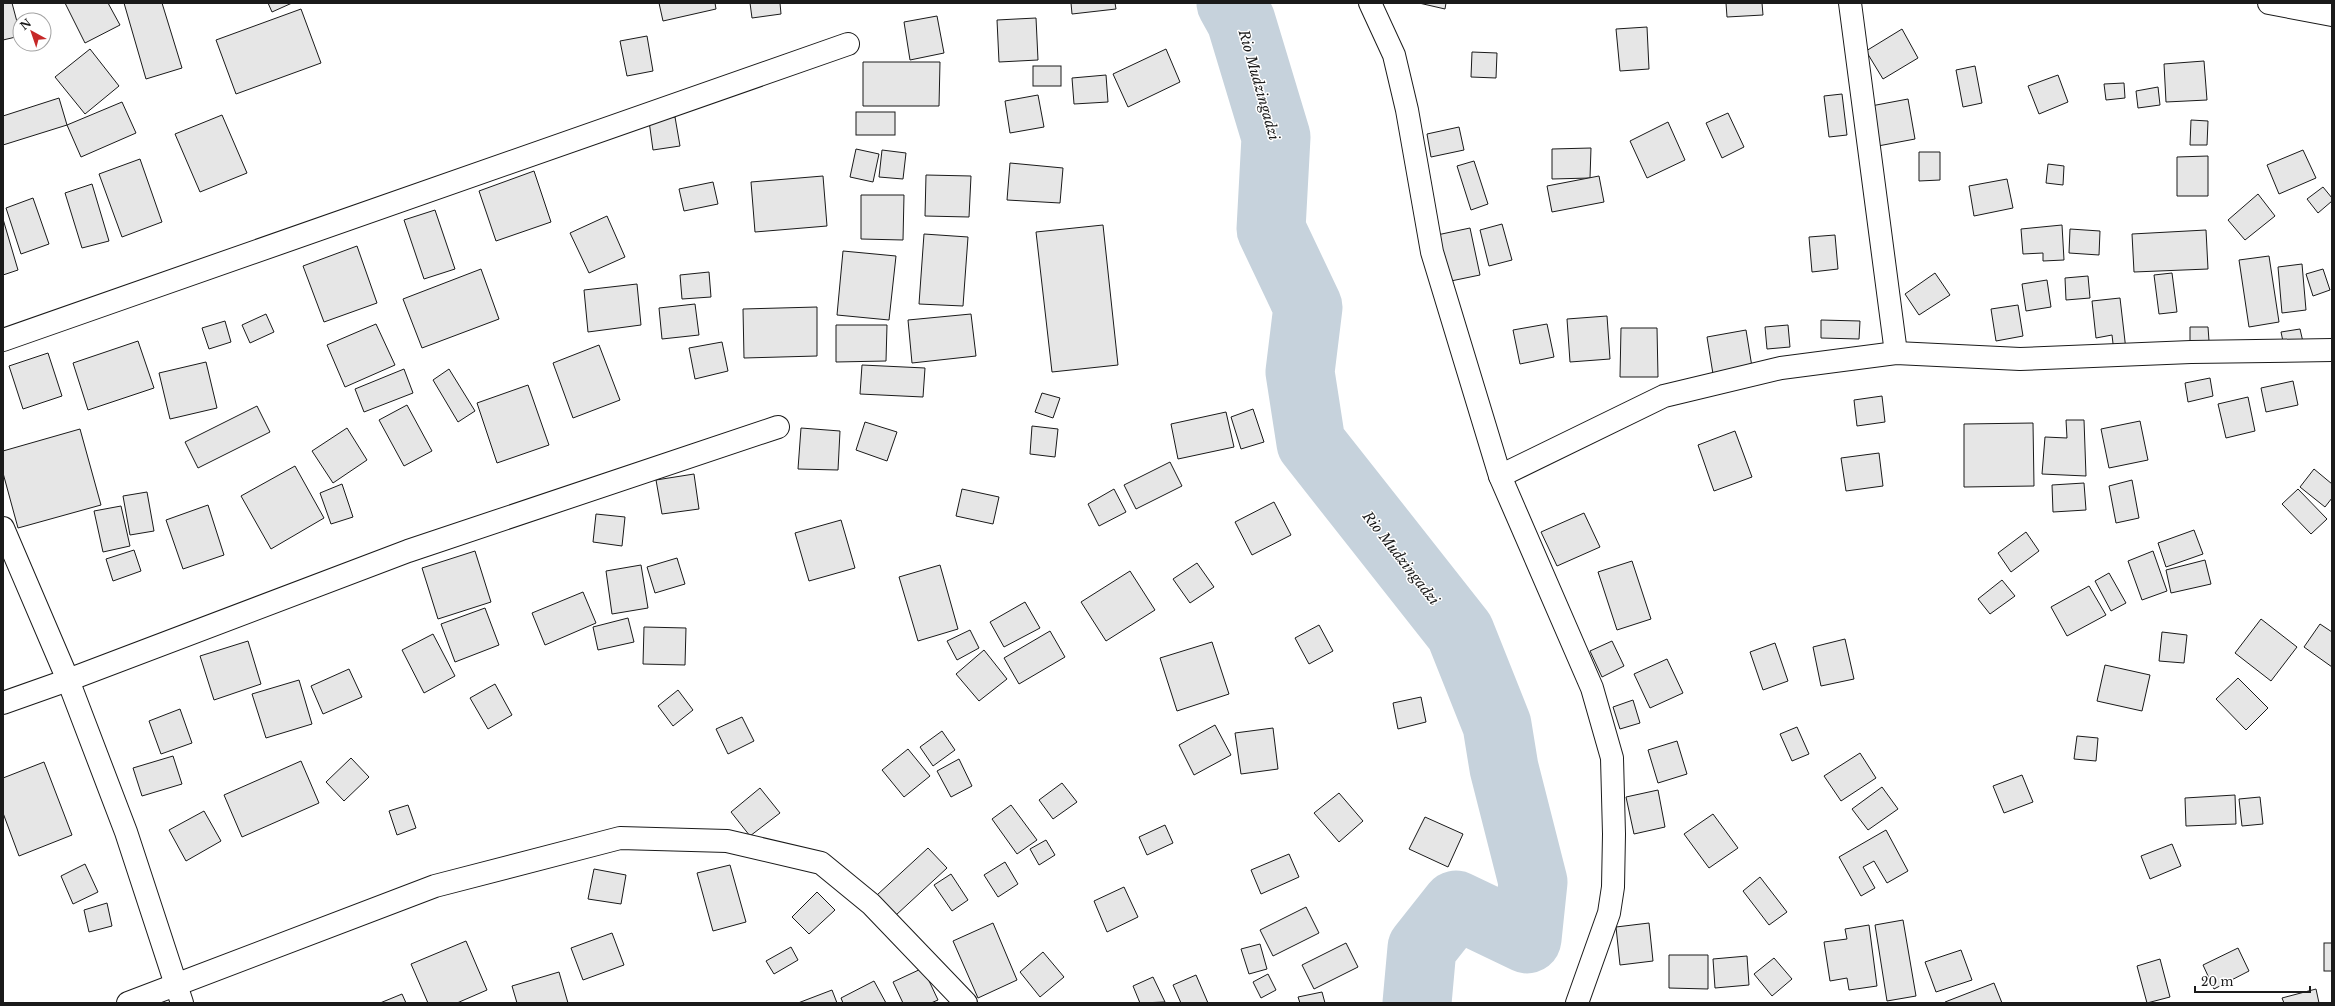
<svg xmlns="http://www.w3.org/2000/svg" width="2335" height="1006" viewBox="0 0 2335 1006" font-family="'Libre Baskerville',serif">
<rect width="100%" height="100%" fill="#fff"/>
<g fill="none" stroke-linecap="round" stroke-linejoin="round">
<polyline stroke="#c6d2dc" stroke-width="69" points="1231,3 1241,21 1276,137 1271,229 1308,307 1300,372 1311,443 1460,632 1497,725 1504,768 1533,882 1527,939 1456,905 1422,948 1417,1003"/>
</g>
<g fill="#e6e6e6" stroke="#1a1a1a">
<polygon points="3,3 12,3 20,33 20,36 3,40"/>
<polygon points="65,3 108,3 120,25 85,43"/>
<polygon points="124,3 162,3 182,68 146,79"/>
<polygon points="268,3 292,3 272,12"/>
<polygon points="659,3 715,3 716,9 663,21"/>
<polygon points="750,3 780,3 781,14 752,18"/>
<polygon points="1071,3 1115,3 1116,9 1072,14"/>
<polygon points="1419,3 1446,3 1445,9"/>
<polygon points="1726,3 1762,3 1763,15 1727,17"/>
<polygon points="301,9 321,63 236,94 216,40"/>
<polygon points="937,16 944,53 910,60 904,22"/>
<polygon points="1036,18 1038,60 999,62 997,20"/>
<polygon points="1647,27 1649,69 1620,71 1616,29"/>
<polygon points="1902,29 1918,58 1883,79 1866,51"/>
<polygon points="647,36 653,71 627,76 620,41"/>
<polygon points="90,49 119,86 85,114 55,77"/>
<polygon points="1166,49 1180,82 1128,107 1113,74"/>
<polygon points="1472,52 1497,53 1496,78 1471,77"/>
<polygon points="2204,61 2207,100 2166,102 2164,64"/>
<polygon points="863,62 940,62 939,106 863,106"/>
<rect x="1033" y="66" width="28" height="20"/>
<polygon points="1975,66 1982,103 1963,107 1956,70"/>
<polygon points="1106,75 1108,102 1074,104 1072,78"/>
<polygon points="2058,75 2068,102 2039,114 2028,86"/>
<polygon points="2124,83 2125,98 2106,100 2104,84"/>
<polygon points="2158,87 2160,105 2138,108 2136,91"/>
<polygon points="1842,94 1847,135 1829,137 1824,96"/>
<polygon points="1038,95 1044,127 1010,133 1005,101"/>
<polygon points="59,98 67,125 3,145 3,116"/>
<polygon points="1908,99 1915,139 1878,146 1871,106"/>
<polygon points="122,102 136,133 81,157 67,125"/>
<rect x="856" y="112" width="39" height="23"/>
<polygon points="1728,113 1744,147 1722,158 1706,123"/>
<polygon points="222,115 247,173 200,192 175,134"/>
<polygon points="675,117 680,146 653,150 649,121"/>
<polygon points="2191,120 2208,121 2207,145 2190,145"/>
<polygon points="1668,122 1685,160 1647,178 1630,141"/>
<polygon points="1459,127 1464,150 1431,157 1427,134"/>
<polygon points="1591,148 1590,178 1552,179 1552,149"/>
<polygon points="856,149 879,154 873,182 850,177"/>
<polygon points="882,150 906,153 903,179 879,177"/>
<polygon points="2303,150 2316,178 2279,194 2267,165"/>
<polygon points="1919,152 1940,152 1940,180 1919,181"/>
<polygon points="2208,156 2208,196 2177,196 2177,157"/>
<polygon points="140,159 162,222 122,237 99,174"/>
<polygon points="1474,161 1488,204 1471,210 1457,166"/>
<polygon points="1010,163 1063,168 1060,203 1007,200"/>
<polygon points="2048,164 2064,166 2063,185 2046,183"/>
<polygon points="534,171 551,222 496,241 479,191"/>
<polygon points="926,175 971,176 969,217 925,216"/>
<polygon points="823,176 827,226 755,232 751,182"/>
<polygon points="1599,176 1604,202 1552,212 1547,186"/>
<polygon points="2007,179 2013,208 1974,216 1969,186"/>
<polygon points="713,182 718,204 684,211 679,189"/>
<polygon points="92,184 109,241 82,248 65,193"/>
<polygon points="2323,187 2332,198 2332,201 2318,213 2307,199"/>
<polygon points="2258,194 2275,216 2245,240 2228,220"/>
<polygon points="861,195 904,195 903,240 861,239"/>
<polygon points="33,198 49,244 21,254 6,208"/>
<polygon points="435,210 455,269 424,279 404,220"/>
<polygon points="607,216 625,257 589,273 570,233"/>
<polygon points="3,219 18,270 3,275"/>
<polygon points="1502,224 1512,260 1489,266 1480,230"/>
<polygon points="1103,225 1118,365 1052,372 1036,232"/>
<polygon points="2062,225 2064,260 2043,261 2043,253 2023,254 2021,229"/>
<polygon points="1470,228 1480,275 1446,282 1437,235"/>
<polygon points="2070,229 2100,231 2099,255 2069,253"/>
<polygon points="2206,230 2208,269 2134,272 2132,234"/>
<polygon points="924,234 968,237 963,306 919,304"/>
<polygon points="1835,235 1838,269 1812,272 1809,237"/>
<polygon points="357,246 377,303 324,322 303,266"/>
<polygon points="843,251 896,256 889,320 837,315"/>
<polygon points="2269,256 2279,322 2249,327 2239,260"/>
<polygon points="2302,264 2306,310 2282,313 2278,267"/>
<polygon points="481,269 499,319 422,348 403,299"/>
<polygon points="2323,269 2330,290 2313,296 2306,274"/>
<polygon points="709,272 711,297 682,299 680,275"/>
<polygon points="1935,273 1950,295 1919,315 1905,294"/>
<polygon points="2172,273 2177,312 2159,314 2154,275"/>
<polygon points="2088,276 2090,298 2066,300 2065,278"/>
<polygon points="2047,280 2051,307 2026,311 2022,284"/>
<polygon points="637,284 641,325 588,332 584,290"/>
<polygon points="2120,298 2126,350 2114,352 2112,335 2096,338 2092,301"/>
<polygon points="695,304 699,335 662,339 659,308"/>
<polygon points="2018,305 2023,336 1996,341 1991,309"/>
<polygon points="817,307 817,356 744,358 743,309"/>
<polygon points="266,314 274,332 250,343 242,325"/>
<polygon points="971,314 976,356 912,363 908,320"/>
<polygon points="1607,316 1610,359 1570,362 1567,319"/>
<polygon points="1821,320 1860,321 1859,339 1821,338"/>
<polygon points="225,321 231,342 209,349 202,328"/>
<polygon points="376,324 395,365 345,387 327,345"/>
<polygon points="1547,324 1554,357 1520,364 1513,330"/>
<polygon points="836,325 887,325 886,361 836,362"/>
<polygon points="1788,325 1790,347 1767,349 1765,327"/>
<polygon points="2190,327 2208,327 2209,341 2190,341"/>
<polygon points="1621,328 1657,328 1658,377 1620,377"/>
<polygon points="2300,329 2303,342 2284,346 2281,332"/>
<polygon points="1746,330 1752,367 1713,374 1707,337"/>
<polygon points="138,341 154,388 88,410 73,363"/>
<polygon points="722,342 728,371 695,379 689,348"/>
<polygon points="599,345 620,400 573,418 553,363"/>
<polygon points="48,353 62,396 23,409 9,366"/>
<polygon points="206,362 217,408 170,419 159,373"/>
<polygon points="862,365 925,368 923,397 860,394"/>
<polygon points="404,369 413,393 364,412 355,389"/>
<polygon points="449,369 475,411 458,422 433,380"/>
<polygon points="2210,378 2213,396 2188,402 2185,383"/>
<polygon points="2293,381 2298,405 2266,412 2261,388"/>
<polygon points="528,385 549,445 497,463 477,403"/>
<polygon points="1042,393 1060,398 1053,418 1035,412"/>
<polygon points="1882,396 1885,422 1857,426 1854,400"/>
<polygon points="2248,397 2255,431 2226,438 2218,404"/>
<polygon points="407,405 432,451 404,466 379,420"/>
<polygon points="257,406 270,432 198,468 185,442"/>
<polygon points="1253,409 1264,442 1241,449 1231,417"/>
<polygon points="1226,412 1234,447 1178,459 1171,424"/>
<polygon points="2066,420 2084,420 2086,476 2042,474 2045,437 2067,438"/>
<polygon points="2140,421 2148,460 2109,468 2101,429"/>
<polygon points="865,422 897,432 887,461 856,450"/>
<polygon points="2033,423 2034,486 1964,487 1964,424"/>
<polygon points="1032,426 1058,429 1055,457 1030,454"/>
<polygon points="347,428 367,460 333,483 312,451"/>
<polygon points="801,428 840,431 838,470 798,469"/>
<polygon points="80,429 101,505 18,528 3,473 3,451"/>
<polygon points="1735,431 1752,477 1714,491 1698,445"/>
<polygon points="1879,453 1883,486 1846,491 1841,458"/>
<polygon points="1170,462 1182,486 1136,509 1124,485"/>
<polygon points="295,466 324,518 271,549 241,496"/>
<polygon points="2314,469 2332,484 2332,498 2325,507 2300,487"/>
<polygon points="694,474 699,509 662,514 656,480"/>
<polygon points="2132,480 2139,518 2116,523 2109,486"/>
<polygon points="2084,483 2086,510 2053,512 2052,485"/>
<polygon points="342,484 353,517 331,524 320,493"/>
<polygon points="962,489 999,497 993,524 956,516"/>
<polygon points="1114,489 1126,512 1099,526 1088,504"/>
<polygon points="2298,489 2327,519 2311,534 2282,504"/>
<polygon points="147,492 154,531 130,535 123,496"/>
<polygon points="1274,502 1291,535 1252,555 1235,522"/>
<polygon points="208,505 224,555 183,569 166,520"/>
<polygon points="121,506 130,546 103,552 94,511"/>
<polygon points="1584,513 1600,547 1557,566 1541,532"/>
<polygon points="596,514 625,517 622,546 593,542"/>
<polygon points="841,520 855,568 809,581 795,533"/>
<polygon points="2194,530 2203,554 2166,567 2158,543"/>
<polygon points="2026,532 2039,551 2011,572 1998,553"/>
<polygon points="134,550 141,571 113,581 106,559"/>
<polygon points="475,551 491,602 438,619 422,568"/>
<polygon points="2153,551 2167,591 2142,600 2128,561"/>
<polygon points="677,558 685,584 655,593 647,567"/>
<polygon points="2205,560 2211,584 2171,593 2166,570"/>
<polygon points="1632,561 1651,619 1617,630 1598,572"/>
<polygon points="1197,563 1214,587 1190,603 1173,579"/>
<polygon points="641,565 648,608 612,614 606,571"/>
<polygon points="940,565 958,629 918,641 899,577"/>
<polygon points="1130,571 1155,610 1106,641 1081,602"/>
<polygon points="2109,573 2126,603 2111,611 2095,581"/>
<polygon points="2002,580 2015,596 1990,614 1978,599"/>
<polygon points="2089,586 2106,615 2067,636 2051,607"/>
<polygon points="583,592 596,623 545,645 532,613"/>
<polygon points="1025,602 1040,628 1004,647 990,622"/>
<polygon points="485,608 499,645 455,662 441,624"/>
<polygon points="628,618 634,642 598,650 593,627"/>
<polygon points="2261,619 2297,647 2271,681 2235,653"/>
<polygon points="2320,624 2332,632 2332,667 2304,647"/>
<polygon points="1319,625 1333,651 1309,664 1295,638"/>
<polygon points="644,627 686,628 685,665 643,664"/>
<polygon points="970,630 979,648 957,660 947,641"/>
<polygon points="1050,631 1065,657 1019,684 1004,658"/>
<polygon points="2162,632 2187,635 2184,663 2159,661"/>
<polygon points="433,634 455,676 424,693 402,650"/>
<polygon points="1845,639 1854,679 1821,686 1813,647"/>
<polygon points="248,641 261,684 214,700 200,656"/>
<polygon points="1612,641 1624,666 1602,677 1590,651"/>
<polygon points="1212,642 1229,694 1177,711 1160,658"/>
<polygon points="1775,643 1788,681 1763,690 1750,652"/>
<polygon points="984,650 1007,679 979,701 956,674"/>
<polygon points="1667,659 1683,693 1650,708 1634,674"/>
<polygon points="2105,665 2150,675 2142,711 2097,701"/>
<polygon points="349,669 362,697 323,714 311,686"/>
<polygon points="2238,678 2268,708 2246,730 2216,699"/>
<polygon points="299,680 312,724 266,738 252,694"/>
<polygon points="495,684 512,715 488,729 470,698"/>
<polygon points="678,690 693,710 673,726 658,706"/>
<polygon points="1421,697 1426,722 1398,729 1393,703"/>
<polygon points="1633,700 1640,723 1620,729 1613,707"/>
<polygon points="180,709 192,743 161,754 149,721"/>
<polygon points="742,717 754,741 728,754 716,729"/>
<polygon points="1215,725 1231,755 1194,775 1179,745"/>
<polygon points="1797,727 1809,754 1792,761 1780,734"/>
<polygon points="1273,728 1278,769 1241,774 1235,733"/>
<polygon points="942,731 955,750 933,766 920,747"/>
<polygon points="2077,736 2098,738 2096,761 2074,759"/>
<polygon points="1677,741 1687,774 1658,783 1648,750"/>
<polygon points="908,749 930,776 904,797 882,770"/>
<polygon points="1860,753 1876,778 1841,801 1824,776"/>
<polygon points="173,756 182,784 142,796 133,768"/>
<polygon points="351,758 369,777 344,801 326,782"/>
<polygon points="959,759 972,786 951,797 937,771"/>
<polygon points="301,761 319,803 242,837 224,795"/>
<polygon points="44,762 72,835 19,856 3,813 3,778"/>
<polygon points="2022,775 2033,802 2004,813 1993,786"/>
<polygon points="1062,783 1077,802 1053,819 1039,800"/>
<polygon points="1882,787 1898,809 1868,830 1852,809"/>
<polygon points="760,788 780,813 750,836 731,812"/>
<polygon points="1658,790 1665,827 1634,834 1626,797"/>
<polygon points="1339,793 1363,821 1339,842 1314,813"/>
<polygon points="2235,795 2236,824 2186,826 2185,798"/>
<polygon points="2260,797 2263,824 2242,826 2239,799"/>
<polygon points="408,805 416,828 397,835 389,811"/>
<polygon points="1011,805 1037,840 1017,854 992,819"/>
<polygon points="204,811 221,841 186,861 169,830"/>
<polygon points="1713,814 1738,848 1709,868 1684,834"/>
<polygon points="1425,817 1463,834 1448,867 1409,849"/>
<polygon points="1165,825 1173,843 1147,855 1139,837"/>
<polygon points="1886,830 1908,871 1887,883 1874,861 1863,867 1875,888 1861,896 1839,857"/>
<polygon points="1046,840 1055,855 1039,865 1030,849"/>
<polygon points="2172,844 2181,866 2150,879 2141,856"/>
<polygon points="928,848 947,868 896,915 877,895"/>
<polygon points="1289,854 1299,877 1261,894 1251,870"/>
<polygon points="1005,862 1018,884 998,897 984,875"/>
<polygon points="85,864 98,892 73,904 61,876"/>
<polygon points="730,865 746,922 713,931 697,873"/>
<polygon points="594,869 626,875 621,904 588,899"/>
<polygon points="951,874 968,900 952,911 934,885"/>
<polygon points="1760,877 1787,912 1769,925 1743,891"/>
<polygon points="1124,887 1138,917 1107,932 1094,901"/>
<polygon points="817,892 835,910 809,934 792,917"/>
<polygon points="107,903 112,926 89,932 84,910"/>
<polygon points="1306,907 1319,933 1273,956 1260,930"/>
<polygon points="1903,920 1916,996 1887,1001 1875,925"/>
<polygon points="993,923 1017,980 978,998 953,941"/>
<polygon points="1649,923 1653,961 1620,965 1616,927"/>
<polygon points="1869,925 1877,986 1849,990 1847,978 1830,981 1824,942 1847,939 1845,929"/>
<polygon points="612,933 624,965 583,980 571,948"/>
<polygon points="466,941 487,990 457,1003 428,1003 411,964"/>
<polygon points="1346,943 1358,967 1314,989 1302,965"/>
<rect x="2324" y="943" width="8" height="28"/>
<polygon points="1260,944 1267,969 1249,974 1241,949"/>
<polygon points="791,947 798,960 774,974 766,961"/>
<polygon points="2238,948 2249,971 2214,989 2203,965"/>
<polygon points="1961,950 1972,980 1936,992 1925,962"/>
<polygon points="1043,952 1064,977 1040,997 1020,972"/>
<polygon points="1669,955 1708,955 1708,989 1669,988"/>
<polygon points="1747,956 1749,985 1715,988 1713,959"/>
<polygon points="1774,958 1792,979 1772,996 1754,974"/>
<polygon points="2160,959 2170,997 2147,1003 2137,966"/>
<polygon points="923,968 938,1000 931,1003 903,1003 893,982"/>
<polygon points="559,972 568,1003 517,1003 512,986"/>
<polygon points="1268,974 1276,990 1261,998 1253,982"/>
<polygon points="1196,975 1208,1003 1181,1003 1173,985"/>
<polygon points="1153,977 1165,1002 1140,1003 1133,986"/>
<polygon points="874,981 886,1003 843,1003 841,998"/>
<polygon points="1994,983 2002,1003 1945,1003 1945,1002"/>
<polygon points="2316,989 2319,1003 2284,1003 2282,998"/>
<polygon points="832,990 837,1003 798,1003"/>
<polygon points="1322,992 1325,1003 1300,1003 1298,997"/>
<polygon points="402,994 406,1003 380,1003"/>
</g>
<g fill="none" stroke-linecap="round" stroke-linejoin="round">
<defs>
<g id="minor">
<polyline points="1370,3 1394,55 1407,110 1432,252 1500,476 1592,688 1612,758 1614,834 1613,887 1609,913 1577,1003"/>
<polyline points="1850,3 1896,353"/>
<polyline points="2269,3 2332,15"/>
<polyline points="3,340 848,44"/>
<polyline points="1500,476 1664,396 1781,368 1896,353 2020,359 2191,352 2332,350"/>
<polyline points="3,528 68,680 126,832 182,1003"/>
<polyline points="3,703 68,680 408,551 778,427"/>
<polyline points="128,1003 435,886 620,838 727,841 821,863 871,904 966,1003"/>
</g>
</defs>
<use href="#minor" stroke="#1a1a1a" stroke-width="24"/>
<use href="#minor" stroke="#fff" stroke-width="22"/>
</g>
<g text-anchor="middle" stroke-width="3" stroke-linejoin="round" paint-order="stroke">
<g font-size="14" font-style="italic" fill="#1a1a1a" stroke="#fff">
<text transform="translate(1259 85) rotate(74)" y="5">Rio Mudzingadzi</text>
<text transform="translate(1401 558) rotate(52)" y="5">Rio Mudzingadzi</text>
</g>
</g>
<rect width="2335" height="1006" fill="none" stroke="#1a1a1a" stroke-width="8"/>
<g transform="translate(32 32) rotate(320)"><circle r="19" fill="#ffffff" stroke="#a3a3a3"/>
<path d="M0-3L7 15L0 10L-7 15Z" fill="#c62828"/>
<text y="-6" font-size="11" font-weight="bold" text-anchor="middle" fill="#1a1a1a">N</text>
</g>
<path d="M2195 986v6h115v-6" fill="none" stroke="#1a1a1a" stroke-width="2"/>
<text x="2201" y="986" font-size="12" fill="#1a1a1a" stroke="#ffffff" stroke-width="3" paint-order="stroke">20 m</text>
</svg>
